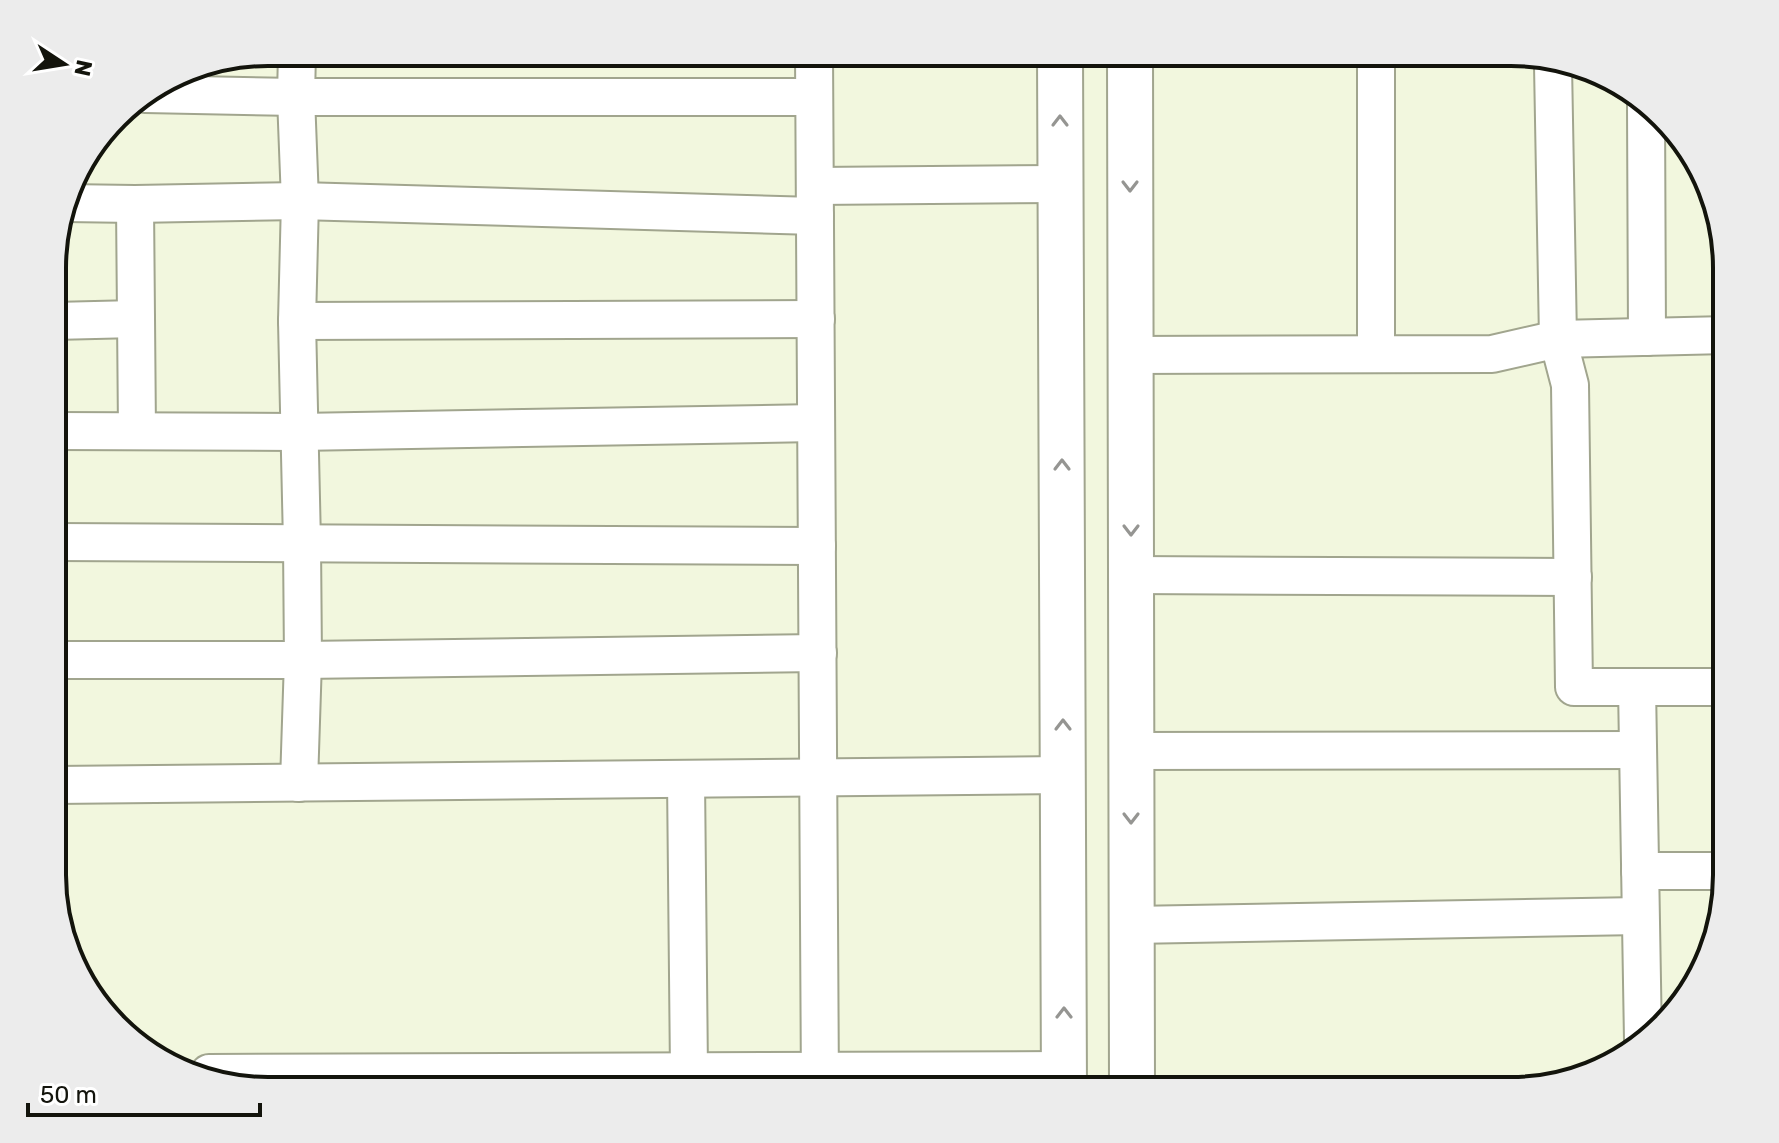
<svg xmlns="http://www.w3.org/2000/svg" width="1779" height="1143" viewBox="0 0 1779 1143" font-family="Rubik,sans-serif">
<rect width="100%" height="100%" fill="#f2f7de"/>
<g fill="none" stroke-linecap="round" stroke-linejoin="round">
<defs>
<g id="minor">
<polyline points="297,52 296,97 300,201 297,321 302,543 303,660 299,783"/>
<polyline points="814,52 820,1091"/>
<polyline points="1376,52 1376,354"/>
<polyline points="1553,65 1558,339 1570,385 1574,687 1727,687"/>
<polyline points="145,94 296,97 814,97"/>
<polyline points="1646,105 1647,337"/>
<polyline points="815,186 1060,184"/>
<polyline points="65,203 135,204 300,201 815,216"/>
<polyline points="135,204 137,431"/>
<polyline points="54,321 136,319"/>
<polyline points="297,321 816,319"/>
<polyline points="1130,355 1492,354 1558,339 1727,335"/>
<polyline points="54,431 299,432 816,423"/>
<polyline points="54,542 817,546"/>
<polyline points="1131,575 1573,577"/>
<polyline points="54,660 303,660 818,653"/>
<polyline points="1637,687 1643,1040"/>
<polyline points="1131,751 1638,750"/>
<polyline points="686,779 689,1072"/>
<polyline points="54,785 1063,775"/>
<polyline points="1640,871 1727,871"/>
<polyline points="1132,925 1640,916"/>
<polyline points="209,1073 1064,1070"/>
</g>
<g id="major">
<polyline points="1060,52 1064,1091"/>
<polyline points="1130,52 1132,1091"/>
</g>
</defs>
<use href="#minor" stroke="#a1a58e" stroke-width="40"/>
<use href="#major" stroke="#a1a58e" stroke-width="48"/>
<use href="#minor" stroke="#fff" stroke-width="36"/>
<use href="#major" stroke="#fff" stroke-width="44"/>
</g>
<defs><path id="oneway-chevron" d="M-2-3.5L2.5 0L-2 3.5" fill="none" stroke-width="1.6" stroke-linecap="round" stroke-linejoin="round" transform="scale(2)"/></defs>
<g stroke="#959592">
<use href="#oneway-chevron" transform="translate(1060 121) rotate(-90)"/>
<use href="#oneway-chevron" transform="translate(1130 186) rotate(90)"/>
<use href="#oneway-chevron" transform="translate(1062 465) rotate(-90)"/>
<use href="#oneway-chevron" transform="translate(1131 530) rotate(90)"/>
<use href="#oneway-chevron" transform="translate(1063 725) rotate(-90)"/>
<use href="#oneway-chevron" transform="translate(1131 818) rotate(90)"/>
<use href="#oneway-chevron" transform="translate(1064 1013) rotate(-90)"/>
</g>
<path d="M0 0H1779V1143H0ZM268 66H1511A202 202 0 0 1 1713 268V875A202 202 0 0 1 1511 1077H268A202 202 0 0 1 66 875V268A202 202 0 0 1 268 66Z" fill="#ececec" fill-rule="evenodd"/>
<path fill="none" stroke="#13140c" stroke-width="4" d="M268 66H1511A202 202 0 0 1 1713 268V875A202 202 0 0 1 1511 1077H268A202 202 0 0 1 66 875V268A202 202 0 0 1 268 66Z"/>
<g transform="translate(64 64) rotate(102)" stroke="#ffffff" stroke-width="6" paint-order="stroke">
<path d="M0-6L14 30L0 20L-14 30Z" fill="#13140c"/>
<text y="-12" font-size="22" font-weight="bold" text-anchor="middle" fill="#13140c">N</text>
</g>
<path d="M28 1103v12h232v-12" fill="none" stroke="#13140c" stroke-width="4"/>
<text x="40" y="1103" font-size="24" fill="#13140c" stroke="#ffffff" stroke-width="6" paint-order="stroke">50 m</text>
</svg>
